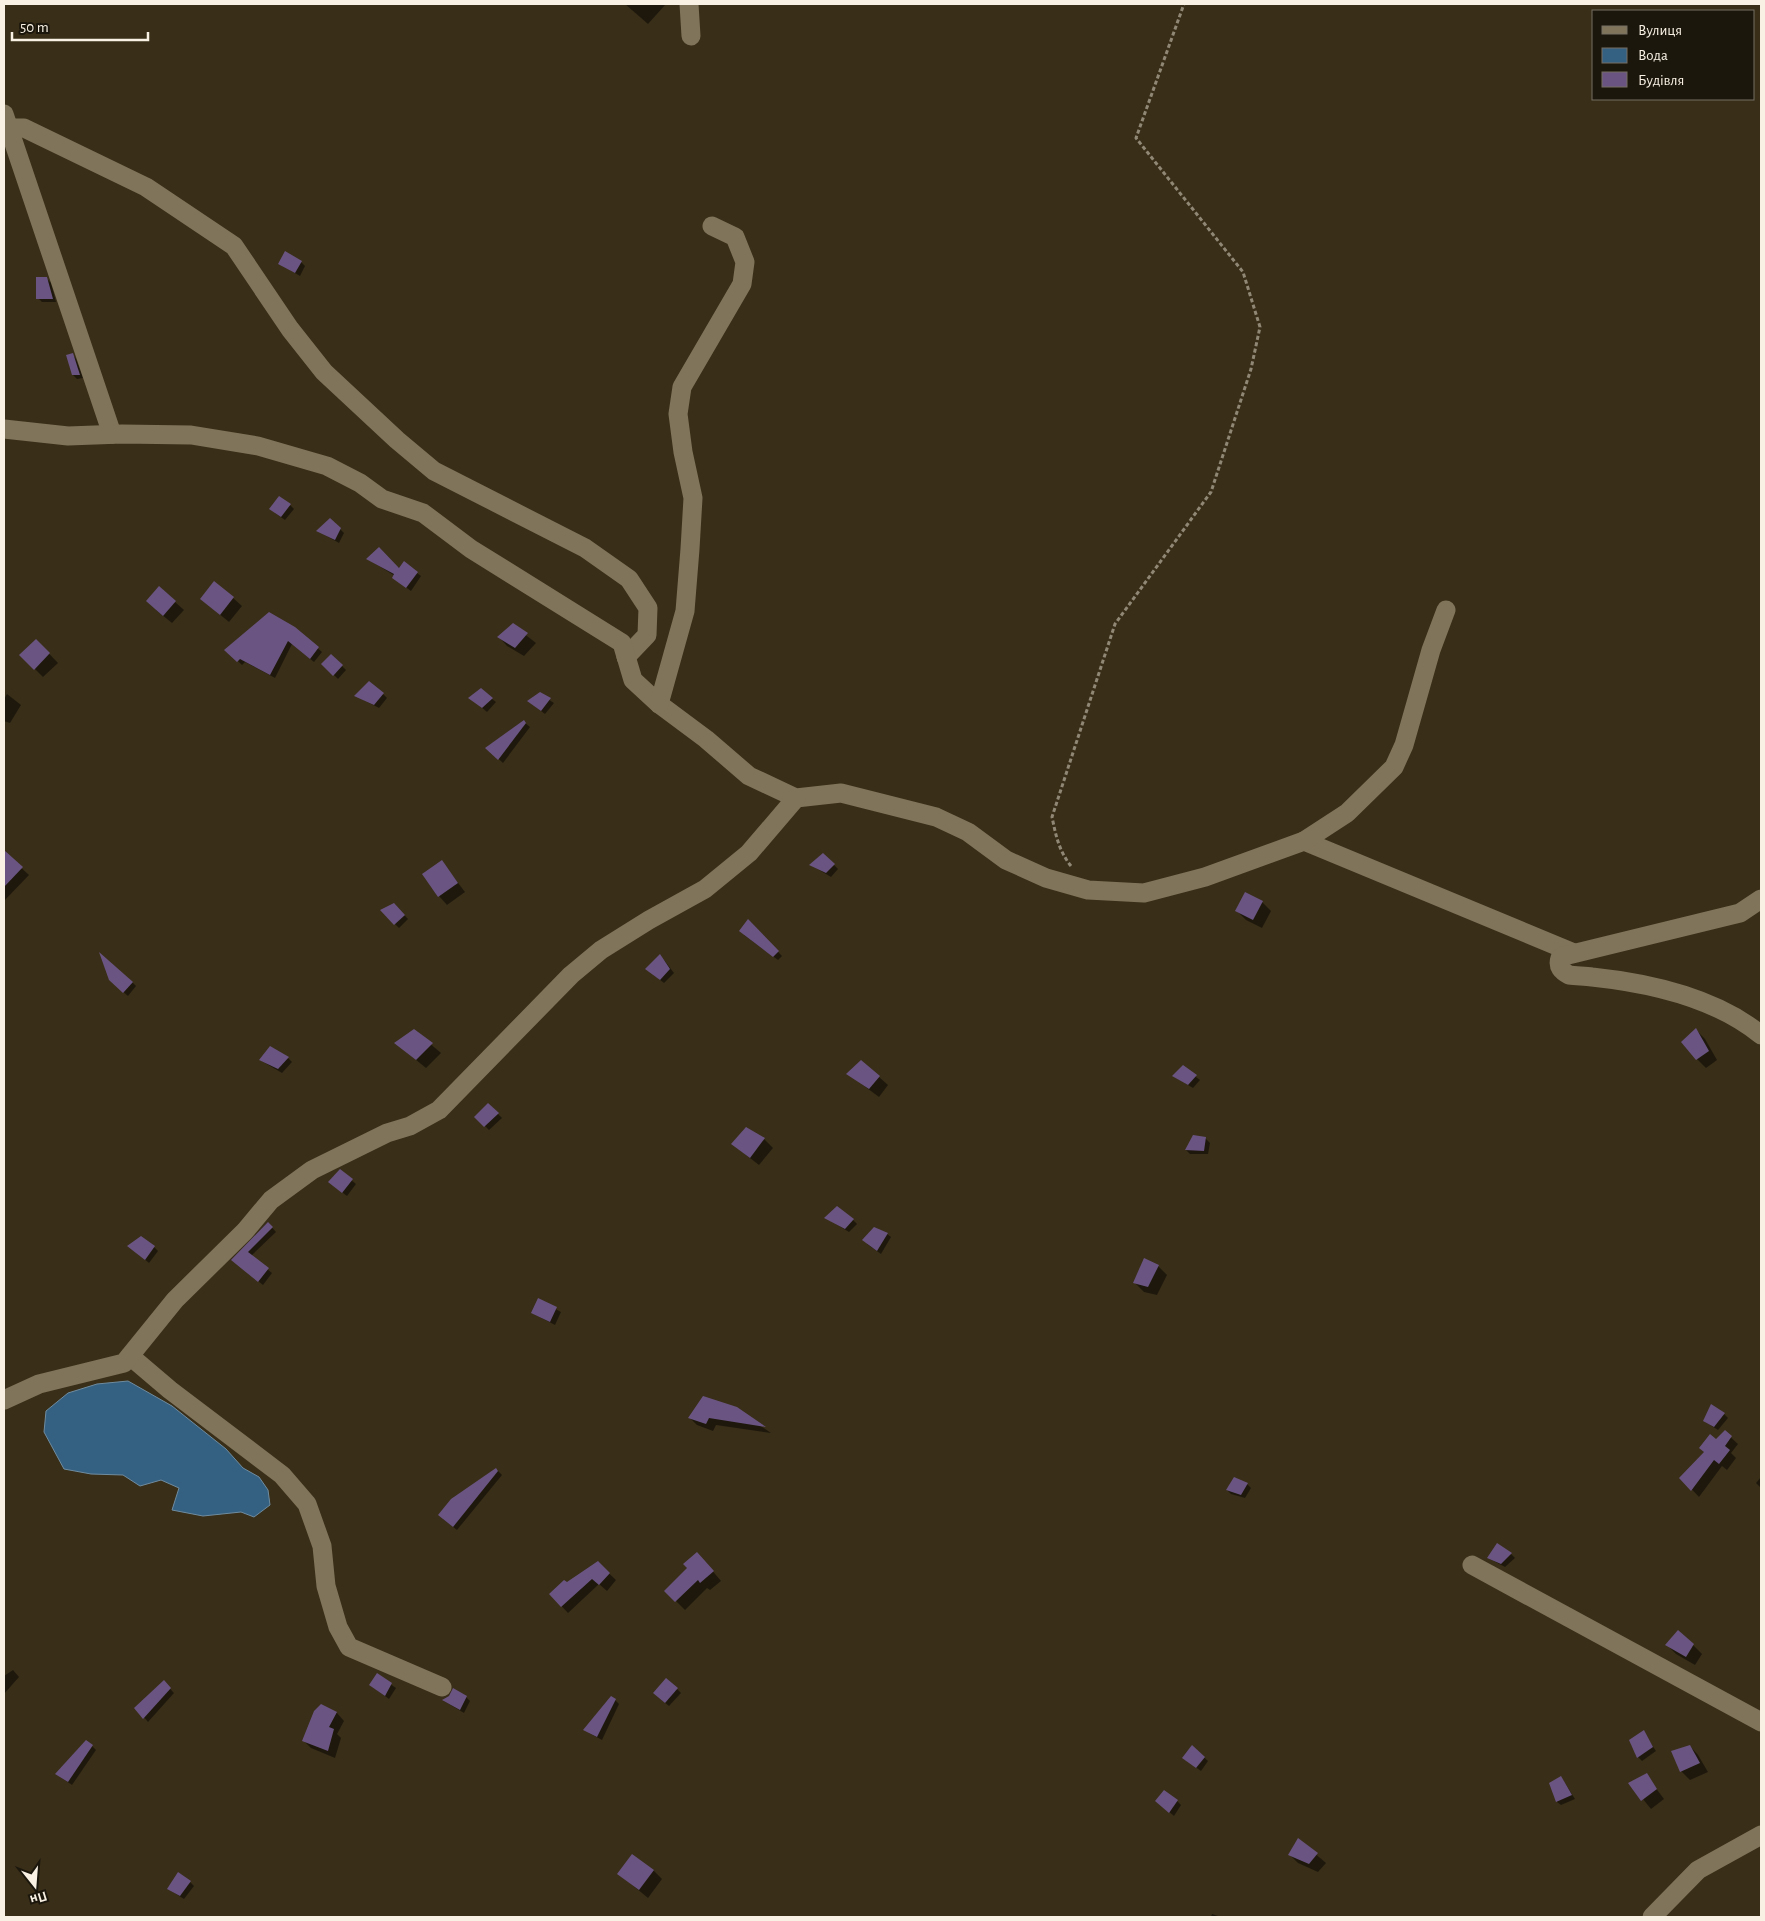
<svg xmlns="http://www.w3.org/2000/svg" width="1765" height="1921" viewBox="0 0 1765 1921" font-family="'Alegreya Sans',sans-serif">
<rect width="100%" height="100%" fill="#392e18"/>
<polygon fill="#346082" stroke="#6f8c9f" points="128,1381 172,1406 226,1449 243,1468 259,1477 268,1490 270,1505 254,1517 241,1512 203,1516 172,1510 179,1488 161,1480 140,1486 123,1475 91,1474 64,1469 44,1432 46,1411 68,1393 97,1384"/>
<g fill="#0007">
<polygon points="625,4 666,4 648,24"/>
<polygon points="301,262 305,266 300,276 280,264"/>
<polygon points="47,279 51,283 56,302 42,302 38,298"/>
<polygon points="72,355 76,359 83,378 77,379 73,375"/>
<polygon points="290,505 294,509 285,520 275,513"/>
<polygon points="330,519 344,533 339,543 318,531"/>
<polygon points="368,559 417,573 421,576 411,591 393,578 395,576"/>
<polygon points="233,598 242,606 229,622 201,599"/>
<polygon points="175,602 184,610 172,623 156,610"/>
<polygon points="513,625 536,643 524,656 507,646 499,637"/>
<polygon points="294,628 322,652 314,662 292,644 275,678 245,662 242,665 226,650"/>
<polygon points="36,640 58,663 43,677 21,655"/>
<polygon points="331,655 346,670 338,679 323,664"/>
<polygon points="7,694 21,705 10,723 4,721 4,699"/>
<polygon points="383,694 387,698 379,708 356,696"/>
<polygon points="540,694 554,703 545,714 528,701"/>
<polygon points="492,699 496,702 487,712 474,701"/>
<polygon points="524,722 530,727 503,763 491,752"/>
<polygon points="4,852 29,875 4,901"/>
<polygon points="823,854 838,869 831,877 811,865"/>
<polygon points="442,862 465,892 447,905 439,896"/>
<polygon points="1262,902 1271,911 1262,928 1246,920 1237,911"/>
<polygon points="394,904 408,919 399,928 382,911"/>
<polygon points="749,921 782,956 778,960 744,935"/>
<polygon points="664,960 674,973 664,983 650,972"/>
<polygon points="132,982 136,986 128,996 114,984"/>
<polygon points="414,1030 441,1053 426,1068 405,1051"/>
<polygon points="1696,1030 1705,1039 1717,1060 1706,1068 1697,1059"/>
<polygon points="288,1058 292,1062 282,1073 260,1060"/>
<polygon points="1183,1067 1200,1080 1193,1088 1173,1076"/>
<polygon points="848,1074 879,1077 888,1085 879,1097"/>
<polygon points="488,1104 502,1118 489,1130 476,1117"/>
<polygon points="746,1129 764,1139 773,1148 759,1165 732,1144"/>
<polygon points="1193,1136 1206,1139 1210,1143 1208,1154 1190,1154 1186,1150"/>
<polygon points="340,1171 356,1184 347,1196 334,1186"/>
<polygon points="826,1218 853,1220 857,1224 849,1232"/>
<polygon points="268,1223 276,1232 251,1256 272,1273 263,1285 237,1264"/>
<polygon points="887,1234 891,1237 881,1254 867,1244"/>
<polygon points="129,1246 154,1247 158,1251 149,1263"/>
<polygon points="1158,1266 1167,1275 1157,1295 1144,1292 1135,1283"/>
<polygon points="539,1300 561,1312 555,1325 532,1313"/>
<polygon points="736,1409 771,1433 716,1425 713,1431 697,1425 690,1418"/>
<polygon points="1724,1414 1728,1418 1718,1430 1704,1421"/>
<polygon points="1725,1432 1738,1444 1731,1453 1736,1458 1727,1470 1722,1466 1699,1497 1681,1478"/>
<polygon points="496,1469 502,1475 457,1530 443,1519"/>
<polygon points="1761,1477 1761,1488 1756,1483"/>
<polygon points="1247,1484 1251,1488 1245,1498 1231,1494 1227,1490"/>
<polygon points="1511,1554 1515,1558 1505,1567 1488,1558"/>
<polygon points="705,1562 721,1581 710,1590 707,1588 685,1610 666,1591 689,1568"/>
<polygon points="598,1563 616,1580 607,1591 599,1584 568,1613 550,1594"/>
<polygon points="1667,1645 1693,1645 1702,1654 1695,1665 1676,1654"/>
<polygon points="13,1670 19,1677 4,1694 4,1676"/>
<polygon points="377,1675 396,1688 389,1699 370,1685"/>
<polygon points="164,1682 174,1693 148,1722 136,1708"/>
<polygon points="677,1689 681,1693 669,1706 658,1697"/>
<polygon points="466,1697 470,1701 464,1713 444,1701"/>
<polygon points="615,1700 619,1704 602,1740 589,1733 585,1730"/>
<polygon points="321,1705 337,1713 344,1721 337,1734 341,1738 335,1758 311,1748 304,1741"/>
<polygon points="1643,1732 1656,1751 1642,1761 1638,1757"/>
<polygon points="92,1746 96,1750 72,1785 56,1774"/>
<polygon points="1690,1746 1698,1755 1708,1772 1690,1780 1681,1771"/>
<polygon points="1193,1747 1208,1761 1201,1771 1183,1758"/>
<polygon points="1646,1775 1664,1799 1651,1809 1630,1783"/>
<polygon points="1561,1777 1575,1799 1561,1805 1557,1802"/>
<polygon points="1177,1801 1181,1805 1174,1816 1161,1805"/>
<polygon points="1299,1840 1326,1863 1318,1872 1298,1863 1290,1855"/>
<polygon points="653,1870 662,1879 648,1898 619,1874"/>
<polygon points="190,1882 194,1886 184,1899 168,1889"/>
<polygon points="1212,1914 1221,1917 1211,1917"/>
</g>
<g fill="#6a5582">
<polygon points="285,251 302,261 295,273 278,264"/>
<polygon points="36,277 47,277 53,299 36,299"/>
<polygon points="73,353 80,375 72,375 66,355"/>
<polygon points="279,496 291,504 281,517 269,509"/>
<polygon points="330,518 341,528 335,540 316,531"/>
<polygon points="379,547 399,568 404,561 418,572 406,588 392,578 394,574 366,559"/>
<polygon points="214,581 234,597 220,615 200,599"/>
<polygon points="159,586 176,601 163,616 146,601"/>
<polygon points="269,612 295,627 319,647 310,659 288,641 270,675 240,659 237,662 224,650"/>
<polygon points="513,623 528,633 515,648 497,637"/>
<polygon points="36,639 50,653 34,670 19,655"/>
<polygon points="331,654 343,665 333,676 321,664"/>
<polygon points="369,681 384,693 374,705 354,696"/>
<polygon points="481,688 493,698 482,708 468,698"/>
<polygon points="540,692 551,698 541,711 527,701"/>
<polygon points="524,720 526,723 498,760 485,748"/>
<polygon points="4,850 23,867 4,887"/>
<polygon points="823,853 835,864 826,873 809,865"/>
<polygon points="442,860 458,883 438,897 422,874"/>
<polygon points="1245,892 1263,901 1253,920 1235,911"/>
<polygon points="394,903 405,915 394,925 380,910"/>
<polygon points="748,919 779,951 773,957 739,931"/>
<polygon points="99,952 133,982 123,993 109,980"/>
<polygon points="660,954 670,969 660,980 645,969"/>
<polygon points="1696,1028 1709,1051 1696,1060 1681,1042"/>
<polygon points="414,1029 433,1043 416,1060 394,1043"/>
<polygon points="270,1046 289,1057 278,1069 259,1060"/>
<polygon points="861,1060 880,1076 869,1089 846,1074"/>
<polygon points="1183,1065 1197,1075 1188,1085 1172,1076"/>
<polygon points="488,1103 499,1113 484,1127 474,1117"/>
<polygon points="746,1127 765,1138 750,1158 731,1144"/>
<polygon points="1193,1135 1206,1137 1204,1151 1185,1150"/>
<polygon points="340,1169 353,1179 342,1193 328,1182"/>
<polygon points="837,1206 854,1219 845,1229 824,1218"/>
<polygon points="268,1222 273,1227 248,1252 269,1268 258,1282 231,1260"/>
<polygon points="874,1227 888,1233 877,1251 862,1240"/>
<polygon points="141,1236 155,1246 145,1260 127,1246"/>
<polygon points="1144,1258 1159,1265 1148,1287 1133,1283"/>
<polygon points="538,1298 557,1307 550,1322 531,1313"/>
<polygon points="703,1396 737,1407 766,1427 709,1418 706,1424 688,1418"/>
<polygon points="1711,1404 1725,1413 1714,1427 1703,1421"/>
<polygon points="1725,1430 1732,1436 1725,1446 1730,1450 1719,1464 1714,1460 1691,1491 1679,1478 1704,1452 1699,1448 1710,1434 1716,1439"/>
<polygon points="496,1468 498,1471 453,1527 438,1515 451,1499"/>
<polygon points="1234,1477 1248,1483 1241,1495 1226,1490"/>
<polygon points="1497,1543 1512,1553 1501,1564 1487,1558"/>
<polygon points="697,1552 714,1571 700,1583 698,1580 675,1602 664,1591 687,1568 683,1564"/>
<polygon points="598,1561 610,1573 599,1585 592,1579 561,1607 549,1594 564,1580 567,1582"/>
<polygon points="1678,1630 1694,1644 1686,1657 1665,1645"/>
<polygon points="377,1673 392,1683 385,1696 369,1685"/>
<polygon points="666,1678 678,1688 665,1703 653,1693"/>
<polygon points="164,1680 171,1688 143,1719 134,1708"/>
<polygon points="453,1688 467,1696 460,1710 442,1700 449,1696"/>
<polygon points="611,1696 616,1699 597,1737 583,1730"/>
<polygon points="321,1704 337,1712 329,1727 334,1729 328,1751 302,1741 314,1711"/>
<polygon points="1644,1730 1653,1747 1637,1758 1629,1740"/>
<polygon points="86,1740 93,1745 68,1782 55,1774"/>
<polygon points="1192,1745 1205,1757 1196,1768 1182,1758"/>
<polygon points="1690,1745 1700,1763 1680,1772 1671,1751"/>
<polygon points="1647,1773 1657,1789 1641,1801 1628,1783"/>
<polygon points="1561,1776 1572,1795 1556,1802 1549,1783"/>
<polygon points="1164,1790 1178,1800 1169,1813 1155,1801"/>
<polygon points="1298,1838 1318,1853 1309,1864 1288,1855"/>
<polygon points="632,1854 654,1870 639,1890 617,1874"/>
<polygon points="178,1872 191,1881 180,1896 167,1889"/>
</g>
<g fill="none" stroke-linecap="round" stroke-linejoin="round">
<path stroke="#908775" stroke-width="3" stroke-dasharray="4 2.5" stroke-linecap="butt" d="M1071,866C1059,851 1056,836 1052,817L1115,624L1211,492L1251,369L1260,327L1243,272L1136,138L1184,4"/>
<g stroke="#80745b" stroke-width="19">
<polyline points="689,4 691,36"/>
<polyline points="4,114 112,434"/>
<polyline points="9,128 24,128 146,187 234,246 290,329 324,372 397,440 434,471 585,548 629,579 648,608 647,635 626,657"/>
<polyline points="4,429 68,436 122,434 191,435 258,446 327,466 360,483 382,499 423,513 471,549 622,643 633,680 659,704 706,739 749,776 796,798 841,793 936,817 968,832 1006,860 1046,878 1088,890 1144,893 1205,877 1304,841 1574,953"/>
<polyline points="659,704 685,611 690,549 693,498 683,452 678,414 682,387 742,284 745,262 735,237 712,226"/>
<polyline points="1304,841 1347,813 1394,767 1404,745 1431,650 1446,610"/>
<path d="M1761,899L1740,913L1564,956L1560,958C1557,967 1562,971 1569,975C1577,976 1585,976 1592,977C1649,983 1716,998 1761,1035"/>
<polyline points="130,1356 170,1390 282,1475 307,1504 322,1546 326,1586 338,1627 349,1647 442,1687"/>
<polyline points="4,1400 39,1384 124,1363 175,1300 245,1231 271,1200 312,1170 387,1133 410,1126 439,1110 571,975 601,950 649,920 705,889 749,853 796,798"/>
<polyline points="1472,1565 1761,1722"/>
<polyline points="1652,1917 1698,1870 1761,1835"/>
</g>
</g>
<rect width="1765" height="1921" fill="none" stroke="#f8f1e4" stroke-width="10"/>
<rect x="1592" y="10" width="162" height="90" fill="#1c170d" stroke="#746e63"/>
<rect x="1602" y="26" width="25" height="8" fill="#80745b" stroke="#746e63"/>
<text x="1638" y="35" font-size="15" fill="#f8f1e4">Вулиця</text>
<rect x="1602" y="48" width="25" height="15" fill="#346082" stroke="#746e63"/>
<text x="1638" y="60" font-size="15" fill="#f8f1e4">Вода</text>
<rect x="1602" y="72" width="25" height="15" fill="#6a5582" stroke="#746e63"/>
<text x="1638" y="85" font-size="15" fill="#f8f1e4">Будівля</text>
<g transform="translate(35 1886) rotate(163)" stroke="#1c170d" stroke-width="4" paint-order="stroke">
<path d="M0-4L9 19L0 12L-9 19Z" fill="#f8f1e4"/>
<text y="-8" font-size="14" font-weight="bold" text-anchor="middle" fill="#f8f1e4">Пн</text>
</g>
<path d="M12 32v8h136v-8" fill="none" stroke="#f8f1e4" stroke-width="2.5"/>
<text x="20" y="32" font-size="15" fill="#f8f1e4" stroke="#1c170d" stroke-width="4" paint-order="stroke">50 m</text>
</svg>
